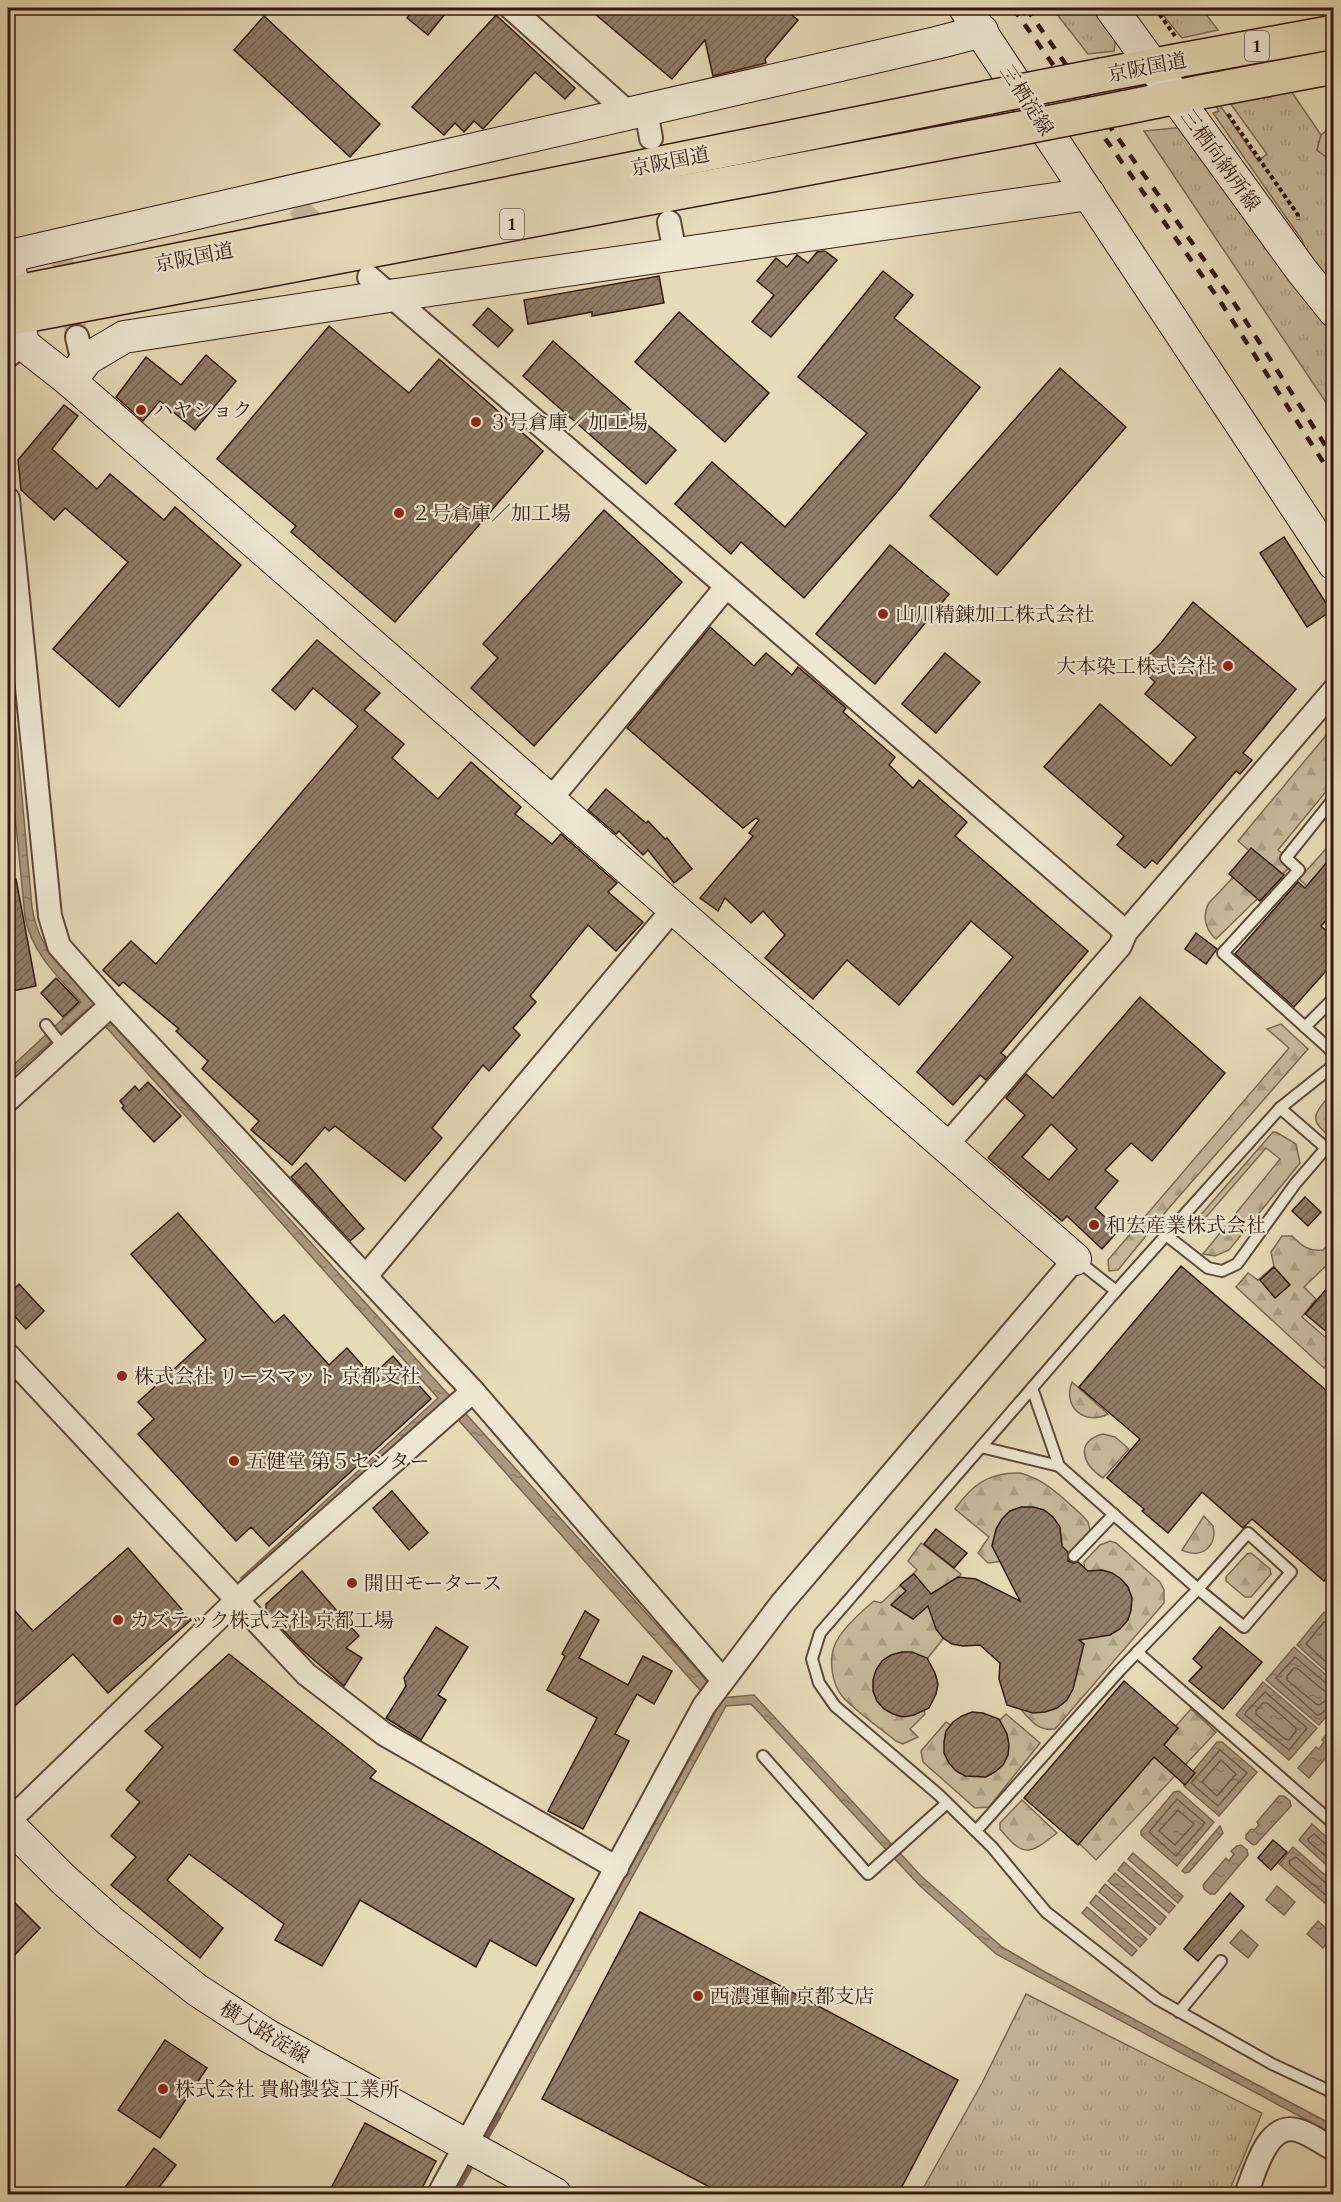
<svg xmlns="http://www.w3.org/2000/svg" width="1341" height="2202" viewBox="0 0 1341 2202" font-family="'Gentium Book Plus','Noto Serif JP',serif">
<defs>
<pattern id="grass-tufts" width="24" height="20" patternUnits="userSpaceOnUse" patternTransform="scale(1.5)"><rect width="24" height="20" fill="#c7b99c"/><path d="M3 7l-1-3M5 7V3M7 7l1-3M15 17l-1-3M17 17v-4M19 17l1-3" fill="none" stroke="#ab9e85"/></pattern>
<pattern id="forest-firs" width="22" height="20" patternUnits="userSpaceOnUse" patternTransform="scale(1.5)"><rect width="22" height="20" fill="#c7b99c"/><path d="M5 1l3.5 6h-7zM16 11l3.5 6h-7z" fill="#ab9e85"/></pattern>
<pattern id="water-ripples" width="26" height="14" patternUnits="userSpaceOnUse" patternTransform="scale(1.5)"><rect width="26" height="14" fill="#a9987f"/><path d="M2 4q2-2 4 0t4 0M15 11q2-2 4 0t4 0" fill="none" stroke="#8a7b66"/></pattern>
<pattern id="building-hatch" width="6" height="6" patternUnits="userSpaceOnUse" patternTransform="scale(1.5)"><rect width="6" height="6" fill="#907d67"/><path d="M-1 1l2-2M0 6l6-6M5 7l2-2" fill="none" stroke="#766553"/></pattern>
</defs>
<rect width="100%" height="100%" fill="#e6dab9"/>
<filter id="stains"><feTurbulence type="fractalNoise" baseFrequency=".00333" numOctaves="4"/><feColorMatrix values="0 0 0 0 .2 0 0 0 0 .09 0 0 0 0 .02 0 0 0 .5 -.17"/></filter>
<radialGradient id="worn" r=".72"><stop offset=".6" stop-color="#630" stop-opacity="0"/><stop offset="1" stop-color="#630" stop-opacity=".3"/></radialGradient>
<g fill="url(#grass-tufts)" stroke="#7c6855" stroke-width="1.5">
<polygon points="1052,8 1100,8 1117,31 1114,51 1088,54"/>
<polygon points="1157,8 1201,8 1218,30 1182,38"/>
<polygon points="1291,91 1321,135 1317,150 1333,162 1333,285 1307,253 1302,240 1213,113 1219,111 1216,106 1220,105 1258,161 1267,154 1230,103 1269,97"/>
<polygon points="1184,127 1333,329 1333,413 1144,131"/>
<polygon points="1026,1994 1262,2113 1228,2194 920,2194 982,2083"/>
</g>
<g fill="url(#forest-firs)" stroke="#7c6855" stroke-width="1.5">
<polygon points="1333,125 1333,162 1317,150 1321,135"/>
<path d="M1333,727V786L1328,789L1278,850L1294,863L1216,939C1205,930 1202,915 1209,903L1254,855L1238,841Z"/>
<polygon points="1333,841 1333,909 1299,879"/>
<polygon points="1281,1024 1308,1049 1168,1209 1118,1270 1109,1271 1108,1260 1289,1048 1267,1029"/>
<path d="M1333,1091L1334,1140H1333C1307,1117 1313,1117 1333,1091Z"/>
<polygon points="1273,1132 1276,1132 1296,1144 1300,1163 1229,1250 1215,1256 1203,1254 1280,1159 1266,1148 1194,1231 1191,1226"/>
<path d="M1282,1236H1292C1302,1246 1309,1252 1323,1250L1333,1240V1259L1304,1287L1316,1299L1302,1317L1333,1344V1357L1324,1368L1236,1287L1248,1273L1258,1280L1274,1266L1271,1252Z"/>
<path d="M1072,1382L1108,1414C1085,1426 1062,1407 1072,1382Z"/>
<path d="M1103,1434L1115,1437L1129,1449L1103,1478C1083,1465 1074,1442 1103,1434Z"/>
<path d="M1020,1473C1045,1479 1064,1499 1083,1516L1088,1522L1090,1530L1086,1541L1072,1552L988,1563L978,1553L989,1537L955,1509C972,1485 989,1472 1020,1473Z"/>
<path d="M1204,1516L1213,1526C1218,1546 1201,1560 1182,1550Z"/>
<path d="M1110,1541L1116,1543L1160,1582L1164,1590V1603L1055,1729C1037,1732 1028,1717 1017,1705L1088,1624L1084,1562L1100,1545Z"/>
<path d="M921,1543L961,1574L937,1609L946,1635L916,1673L925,1714L910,1729L918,1737L903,1744L896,1741C879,1727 856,1712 842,1696C832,1684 829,1661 834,1647C839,1632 862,1611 874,1601L881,1603L917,1570L908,1561Z"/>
<polygon points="1251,1553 1270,1569 1271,1574 1251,1597 1245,1597 1226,1581 1226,1577 1247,1554"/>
<polygon points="1191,1709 1216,1732 1096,1860 1075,1839"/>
<polygon points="1006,1714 1040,1743 989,1807 975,1808 923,1762 921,1751 946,1722 952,1726 999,1721"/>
<path d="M1022,1800L1057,1833C1029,1855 1024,1858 1000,1829V1823Z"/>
</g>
<g fill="url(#water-ripples)" stroke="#796552" stroke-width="1.5">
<path d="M8,643L32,907C35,928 43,945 56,961L694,1666L720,1698L754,1695L921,1876L1002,1947L1045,1972L1333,2125V2134L996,1954L919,1885L751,1704L726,1706L496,2125L494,2116L717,1709L444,1404L250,1579L241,1578L438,1398L89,1008L8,1080V1070L81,1002C57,976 32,953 25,917L8,744Z"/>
<polygon points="1324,1612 1333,1620 1333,1677 1297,1645"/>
<polygon points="1294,1647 1333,1681 1333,1709 1319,1725 1266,1680"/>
<polygon points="1263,1682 1317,1728 1289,1760 1236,1715"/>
<polygon points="1326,1735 1333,1742 1333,1749 1309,1778 1298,1768 1316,1747 1319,1749 1324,1742 1322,1740"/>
<polygon points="1217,1742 1222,1742 1257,1772 1219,1816 1184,1786 1184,1782"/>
<polygon points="1179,1791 1214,1822 1177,1866 1141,1835 1141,1831 1174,1792"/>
<polygon points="1279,1796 1284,1796 1290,1801 1291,1806 1256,1844 1253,1845 1246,1839 1246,1835 1251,1829 1254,1830 1259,1825 1257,1822"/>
<polygon points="1312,1824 1333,1843 1333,1871 1299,1840"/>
<polygon points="1220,1826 1223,1833 1189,1872 1185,1873 1182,1871"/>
<polygon points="1241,1845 1247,1850 1248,1855 1215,1894 1210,1894 1204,1889 1203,1885 1226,1858 1229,1861 1234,1854 1231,1851 1237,1846"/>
<polygon points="1293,1847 1333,1882 1333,1910 1279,1864"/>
<polygon points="1133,1853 1183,1896 1178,1903 1128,1859"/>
<polygon points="1124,1862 1175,1906 1169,1913 1118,1870"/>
<polygon points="1115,1873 1166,1917 1160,1925 1108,1881"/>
<polygon points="1105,1884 1156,1928 1150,1935 1099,1892"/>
<polygon points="1277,1886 1295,1902 1284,1915 1266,1900"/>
<polygon points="1096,1895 1147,1939 1140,1947 1090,1903"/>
<polygon points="1087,1907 1137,1950 1132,1956 1082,1913"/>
<polygon points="1318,1921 1333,1935 1323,1948 1307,1934"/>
<polygon points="1241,1930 1258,1945 1248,1958 1230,1943"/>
</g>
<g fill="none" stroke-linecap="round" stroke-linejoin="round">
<g stroke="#6e5846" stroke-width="1.5">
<polyline points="8,711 13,765 8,768"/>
<polyline points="1334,1624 1324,1622 1306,1644 1334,1669"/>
<polygon points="1294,1668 1297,1668 1323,1690 1330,1693 1331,1697 1319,1705 1316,1704 1287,1680 1287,1676"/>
<path d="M1334,1685L1327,1684L1295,1657L1276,1678L1317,1715C1324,1715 1325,1706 1334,1706"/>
<polygon points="1265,1692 1307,1728 1289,1750 1245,1715 1246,1712"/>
<polygon points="1263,1703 1267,1703 1296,1728 1296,1731 1289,1740 1285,1739 1256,1714 1256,1711"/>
<polygon points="1220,1750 1247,1773 1218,1806 1191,1783"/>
<polygon points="1221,1760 1236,1774 1217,1796 1202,1782"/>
<polygon points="1177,1799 1205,1823 1176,1856 1149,1832"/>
<polygon points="1178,1810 1194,1824 1175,1845 1159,1831"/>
<polyline points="1334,1847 1328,1846 1314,1834 1308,1839 1309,1842 1334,1863"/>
<polyline points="1334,1886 1327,1884 1296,1857 1289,1861 1290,1865 1334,1902"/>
</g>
<g stroke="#796552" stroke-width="6">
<polyline points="483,2143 499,2115"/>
<polyline points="455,2194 474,2160"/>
</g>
</g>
<g fill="url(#building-hatch)" stroke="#32180e" stroke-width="1.5" fill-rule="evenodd">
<polygon points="415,8 450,8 428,35 407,18"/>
<polygon points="588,8 783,8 798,20 765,59 766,63 713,76 705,40 672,79"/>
<polygon points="496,15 575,88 565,99 535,72 483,129 474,121 464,132 455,123 444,135 412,107"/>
<polygon points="264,16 380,124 350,157 234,50"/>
<polygon points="825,251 837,260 771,337 752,322 774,295 757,281 776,258 787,267 797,255 808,263 817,252"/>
<polygon points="883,271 913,295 894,318 980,387 897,492 804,598 741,542 731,554 675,504 712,462 785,527 867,433 798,377"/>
<polygon points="659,276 664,303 592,316 592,312 528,324 524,300"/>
<polygon points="488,308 513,330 498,347 473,325"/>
<polygon points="679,312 769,393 725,442 635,362"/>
<polygon points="329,326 409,393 439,359 543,451 395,622 291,532 296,526 217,459"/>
<polygon points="553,341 676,450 646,484 523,376"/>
<polygon points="206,355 236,381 195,430 160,401 143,421 116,397 146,357 181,385"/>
<polygon points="1060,368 1126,427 997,575 930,516"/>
<polygon points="64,405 78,416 52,449 97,489 110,474 164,520 175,507 241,565 119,707 53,649 128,562 65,508 54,520 21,490 18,460"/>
<polygon points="604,510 682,582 534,746 471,688 498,658 483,644"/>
<polygon points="1284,537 1331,611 1307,627 1260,553"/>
<polygon points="890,545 949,594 875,684 816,634"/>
<polygon points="1193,602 1296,689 1243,753 1252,760 1240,774 1236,771 1157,864 1152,860 1145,868 1117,845 1124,836 1044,767 1100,704 1171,766 1196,737 1145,694 1155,682 1138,666 1161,643"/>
<polygon points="710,627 754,666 766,653 792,675 798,667 839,702 846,708 843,712 895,757 889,765 913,788 919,780 967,822 955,836 1088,951 1001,1053 1006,1057 986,1080 980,1075 953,1105 917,1072 1013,957 971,921 899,1005 847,960 813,999 765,958 785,935 763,911 751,923 725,898 718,911 700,898 753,836 749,833 759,820 756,818 743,828 627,728"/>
<polygon points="317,640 380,693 364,710 404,744 392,758 438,799 471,762 521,807 515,814 552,844 561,834 617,883 608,892 643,922 616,951 588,925 530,996 536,1002 513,1028 520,1035 489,1071 483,1065 432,1128 442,1138 405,1181 335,1126 329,1131 325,1127 292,1165 251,1130 259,1121 202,1069 208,1061 176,1031 179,1029 123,982 119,986 103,970 131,941 156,964 358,726 313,688 295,710 272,690"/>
<polygon points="945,653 980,682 936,733 902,704"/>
<polygon points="606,789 646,823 648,821 665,839 667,838 692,869 674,883 648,850 643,855 619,831 616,834 588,810"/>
<polygon points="1251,848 1284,875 1260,901 1229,874"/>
<polygon points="1334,854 1334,912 1321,926 1334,938 1334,962 1294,1007 1235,954 1298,882 1305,888"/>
<polygon points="16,879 36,986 8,992 8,880"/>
<polygon points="1196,933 1217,949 1206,964 1185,949"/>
<polygon points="56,978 79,1002 63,1017 41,993"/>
<path d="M1140,997L1225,1073L1152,1161L1131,1143L1105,1170L1118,1181L1095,1208L1119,1230L1102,1249L1067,1216L1062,1221L988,1158L1025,1115L1006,1098L1026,1074L1053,1098ZM1051,1124L1077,1149L1049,1180L1022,1157Z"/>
<polygon points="148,1082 181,1116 154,1142 122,1108 124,1106 120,1101 135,1086 139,1091"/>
<polygon points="306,1163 364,1229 350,1241 291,1177"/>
<polygon points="1305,1197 1321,1212 1308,1226 1292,1211"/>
<polygon points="178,1213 274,1323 284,1315 329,1365 347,1348 372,1376 393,1356 431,1399 269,1546 251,1527 236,1541 138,1434 154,1419 138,1402 206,1340 131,1254"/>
<polygon points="1181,1266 1334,1397 1334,1570 1324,1581 1252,1519 1243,1528 1202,1492 1168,1533 1142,1511 1144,1509 1107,1478 1140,1439 1079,1387"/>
<polygon points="1274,1267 1290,1285 1275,1298 1260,1280"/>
<polygon points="1334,1280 1334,1338 1305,1314"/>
<polygon points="19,1284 44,1311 26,1329 8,1309 8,1295"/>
<polygon points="392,1491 428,1533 409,1550 373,1508"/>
<polygon points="1021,1507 1033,1507 1044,1510 1053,1517 1060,1527 1062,1546 1068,1552 1068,1561 1073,1563 1078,1562 1088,1571 1102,1570 1112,1573 1121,1579 1128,1587 1132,1598 1131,1610 1128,1620 1120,1629 1110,1635 1079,1640 1084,1644 1073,1689 1067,1700 1057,1708 1045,1712 1033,1713 1007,1705 999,1679 1000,1663 980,1645 963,1646 952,1644 943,1638 936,1629 928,1606 913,1619 891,1605 906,1591 900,1585 914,1574 931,1594 958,1577 976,1579 1020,1601 992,1546 996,1529 1002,1519 1010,1511"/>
<polygon points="936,1529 967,1553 954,1568 924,1544"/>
<polygon points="128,1548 191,1620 108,1693 73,1654 8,1712 8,1603 33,1631"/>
<polygon points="302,1571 359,1636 346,1648 362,1658 344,1686 299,1647 266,1612 266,1604"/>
<polygon points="585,1611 599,1620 579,1658 628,1685 643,1656 672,1671 654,1704 637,1694 615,1734 629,1741 583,1829 548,1811 597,1718 547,1690 565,1656 562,1654"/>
<polygon points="436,1627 468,1647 438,1695 446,1700 421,1740 386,1718 406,1686 404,1678"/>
<polygon points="1220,1627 1262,1662 1223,1709 1189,1681 1202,1667 1193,1659"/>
<polygon points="902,1652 912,1652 927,1658 935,1673 938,1684 936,1694 929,1708 914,1715 903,1717 893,1714 884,1709 877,1701 873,1691 873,1680 876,1670 882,1661 891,1655"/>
<polygon points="229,1654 376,1771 370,1778 574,1899 536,1966 490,1940 476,1967 360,1900 322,1966 275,1940 284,1924 189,1854 167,1880 223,1928 200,1958 111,1885 136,1857 111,1836 140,1802 126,1790 163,1747 145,1731"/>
<polygon points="1124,1681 1178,1728 1164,1745 1195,1773 1185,1785 1154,1757 1078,1845 1024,1798"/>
<polygon points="972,1712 983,1713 999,1719 1007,1734 1009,1745 1008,1755 1003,1765 995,1772 986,1777 965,1776 956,1771 949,1763 944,1753 944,1742 946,1731 953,1722 962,1716"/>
<polygon points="1273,1840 1287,1852 1271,1870 1258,1858"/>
<polygon points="1230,1893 1244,1906 1198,1961 1184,1949"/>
<polygon points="8,1896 40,1928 8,1962"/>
<polygon points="640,1912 958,2080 898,2194 723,2194 542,2099"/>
<polygon points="165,2040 207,2068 160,2138 118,2110"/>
<polygon points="365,2123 436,2161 419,2194 328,2194"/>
<polygon points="154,2148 176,2165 154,2194 120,2194"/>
</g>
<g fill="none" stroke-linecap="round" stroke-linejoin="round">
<g stroke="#c2b397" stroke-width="22" stroke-dasharray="22 11" stroke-linecap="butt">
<polyline points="297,206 329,238"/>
<polyline points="62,259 77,337"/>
</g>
<defs>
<g id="lane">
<polyline points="1334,798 1286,858 1299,870 1223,953 1334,1053"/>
<polyline points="46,1025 64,1048"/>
<polyline points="1305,1027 1334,998"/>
<polyline points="1280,1108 1334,1155"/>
<polyline points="1166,1235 1208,1268 1222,1271 1237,1264 1295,1184 1326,1148"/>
<polyline points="1078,1261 1116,1291 1280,1108 1334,1065"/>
<polyline points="1116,1291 820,1633 812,1659 819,1683 835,1706 939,1795 992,1847 1046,1912 1157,1999 1272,2064 1334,2093"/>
<polyline points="1334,1371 1334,1372"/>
<polyline points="981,1447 1059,1466"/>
<polygon points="1248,1533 1291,1572 1244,1627 1198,1589"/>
<polyline points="1074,1556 1114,1514"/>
<polyline points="1137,1652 1334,1824"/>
<polyline points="763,1756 868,1874 947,1803"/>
<polyline points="976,1831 1120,1670 1198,1589 1059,1466 1032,1388"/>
<polyline points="1179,2012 1221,1961"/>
</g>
<g id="street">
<polyline points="511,8 631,115"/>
<polyline points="646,111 651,138"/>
<polyline points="669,222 675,253"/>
<polyline points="369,277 1126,932"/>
<polyline points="77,337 80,350 87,359"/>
<polyline points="8,356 23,344"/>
<polyline points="8,499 50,916 59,946 111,1005 473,1391 722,1679"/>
<polyline points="550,800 726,587"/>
<polyline points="8,1100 111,1005"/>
<polyline points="946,1146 1120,946 1126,932 1334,690"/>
<polyline points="366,1276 674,908"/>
<polyline points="8,1355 306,1674 384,1734 617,1868"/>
<polyline points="8,1822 237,1600 473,1391"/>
<polyline points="439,2194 704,1706 781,1604 1075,1259"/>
<path d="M1246,2194C1255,2172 1267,2119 1300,2131C1312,2135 1323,2144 1334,2149"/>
</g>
<g id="secondary">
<polyline points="965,8 1334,564"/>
<polyline points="1111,8 1302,271 1334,311"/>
<polyline points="14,293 9,264 14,255 936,43 982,31"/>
<polyline points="18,317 23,344 70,381 1075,1259"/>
<polyline points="70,381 87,359 124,337 389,296 1089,194"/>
<polyline points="8,1824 63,1879 110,1921 197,1990 268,2036 555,2194"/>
</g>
<g id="highway">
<polyline points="1102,75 1181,60"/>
<polyline points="1123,108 1201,92"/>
<polyline points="8,294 990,97"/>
<polyline points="8,319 1016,129"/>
</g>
</defs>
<use href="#lane" stroke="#5f4839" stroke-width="14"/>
<use href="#street" stroke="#5f4839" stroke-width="26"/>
<use href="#secondary" stroke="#32180e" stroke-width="34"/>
<use href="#highway" stroke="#32180e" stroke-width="36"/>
<g stroke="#32180e" stroke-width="4" stroke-dasharray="4.5 3" stroke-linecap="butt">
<polyline points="1155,8 1175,36"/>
<polyline points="1228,114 1298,215 1298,220"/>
</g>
<use href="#lane" stroke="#efe7d2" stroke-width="10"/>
<use href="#street" stroke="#efe7d2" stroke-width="22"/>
<use href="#secondary" stroke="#efe7d2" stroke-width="32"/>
<use href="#highway" stroke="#e6dab9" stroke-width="33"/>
<g stroke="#32180e" stroke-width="4.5" stroke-dasharray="10 10" stroke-linecap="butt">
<polyline points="1013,8 1220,301 1334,479"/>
<polyline points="1026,8 1229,295 1334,459"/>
</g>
<defs>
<g id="highway-bridge">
<polyline points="1181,60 1334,32"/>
<polyline points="1201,92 1334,67"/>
<polyline points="990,97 1102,75"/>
<polyline points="1016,129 1123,108"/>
</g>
</defs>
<use href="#highway-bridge" stroke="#32180e" stroke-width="36" stroke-linecap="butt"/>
<use href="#highway-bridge" stroke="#e6dab9" stroke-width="33"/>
</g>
<g fill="#8f2418" stroke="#efe7d2" stroke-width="2">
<circle cx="141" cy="410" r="6"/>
<circle cx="476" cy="422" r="6"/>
<circle cx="399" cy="513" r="6"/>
<circle cx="883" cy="614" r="6"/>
<circle cx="1228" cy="666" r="6"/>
<circle cx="1094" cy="1225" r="6"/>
<circle cx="122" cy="1376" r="6"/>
<circle cx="234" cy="1461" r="6"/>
<circle cx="352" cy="1583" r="6"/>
<circle cx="118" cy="1620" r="6"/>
<circle cx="698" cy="1996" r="6"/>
<circle cx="163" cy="2089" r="6"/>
</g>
<g text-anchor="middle" stroke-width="4.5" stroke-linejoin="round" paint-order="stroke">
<g fill="#efe7d2" stroke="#6b5649" stroke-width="1.5">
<rect x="1245" y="31" width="24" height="30" rx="4.5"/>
<rect x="500" y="209" width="24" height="30" rx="4.5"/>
</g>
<g font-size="18" font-weight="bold" fill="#32180e">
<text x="1257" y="52">1</text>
<text x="512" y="230">1</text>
</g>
<g font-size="20" fill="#32180e" stroke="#efe7d2">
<text transform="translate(1147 67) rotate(-11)" y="7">京阪国道</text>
<text transform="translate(1027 100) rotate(57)" y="7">三栖淀線</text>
<text transform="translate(1221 160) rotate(54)" y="7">三栖向納所線</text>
<text transform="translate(670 161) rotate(-11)" y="7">京阪国道</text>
<text transform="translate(194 257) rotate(-11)" y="7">京阪国道</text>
<text transform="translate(265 2032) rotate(31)" y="7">横大路淀線</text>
</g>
<g font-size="20" fill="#32180e" stroke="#efe7d2" text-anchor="start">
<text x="153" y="417">ハヤショク</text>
<text x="488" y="429">３号倉庫／加工場</text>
<text x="411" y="520">２号倉庫／加工場</text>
<text x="895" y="621">山川精錬加工株式会社</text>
<text x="1216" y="673" text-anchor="end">大本染工株式会社</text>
<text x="1106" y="1232">和宏産業株式会社</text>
<text x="134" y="1383">株式会社 リースマット 京都支社</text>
<text x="246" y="1468">五健堂 第５センター</text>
<text x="364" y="1590">開田モータース</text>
<text x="130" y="1627">カズテック株式会社 京都工場</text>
<text x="710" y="2003">西濃運輸 京都支店</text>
<text x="175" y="2096">株式会社 貴船製袋工業所</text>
</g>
</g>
<rect width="1341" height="2202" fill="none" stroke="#e6dab9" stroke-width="30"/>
<rect x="9" y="9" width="1323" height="2184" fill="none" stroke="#32180e" stroke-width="3"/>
<rect x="15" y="15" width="1311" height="2172" fill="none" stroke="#32180e" stroke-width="1.5"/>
<rect width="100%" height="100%" filter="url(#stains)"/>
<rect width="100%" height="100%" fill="url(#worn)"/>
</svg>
